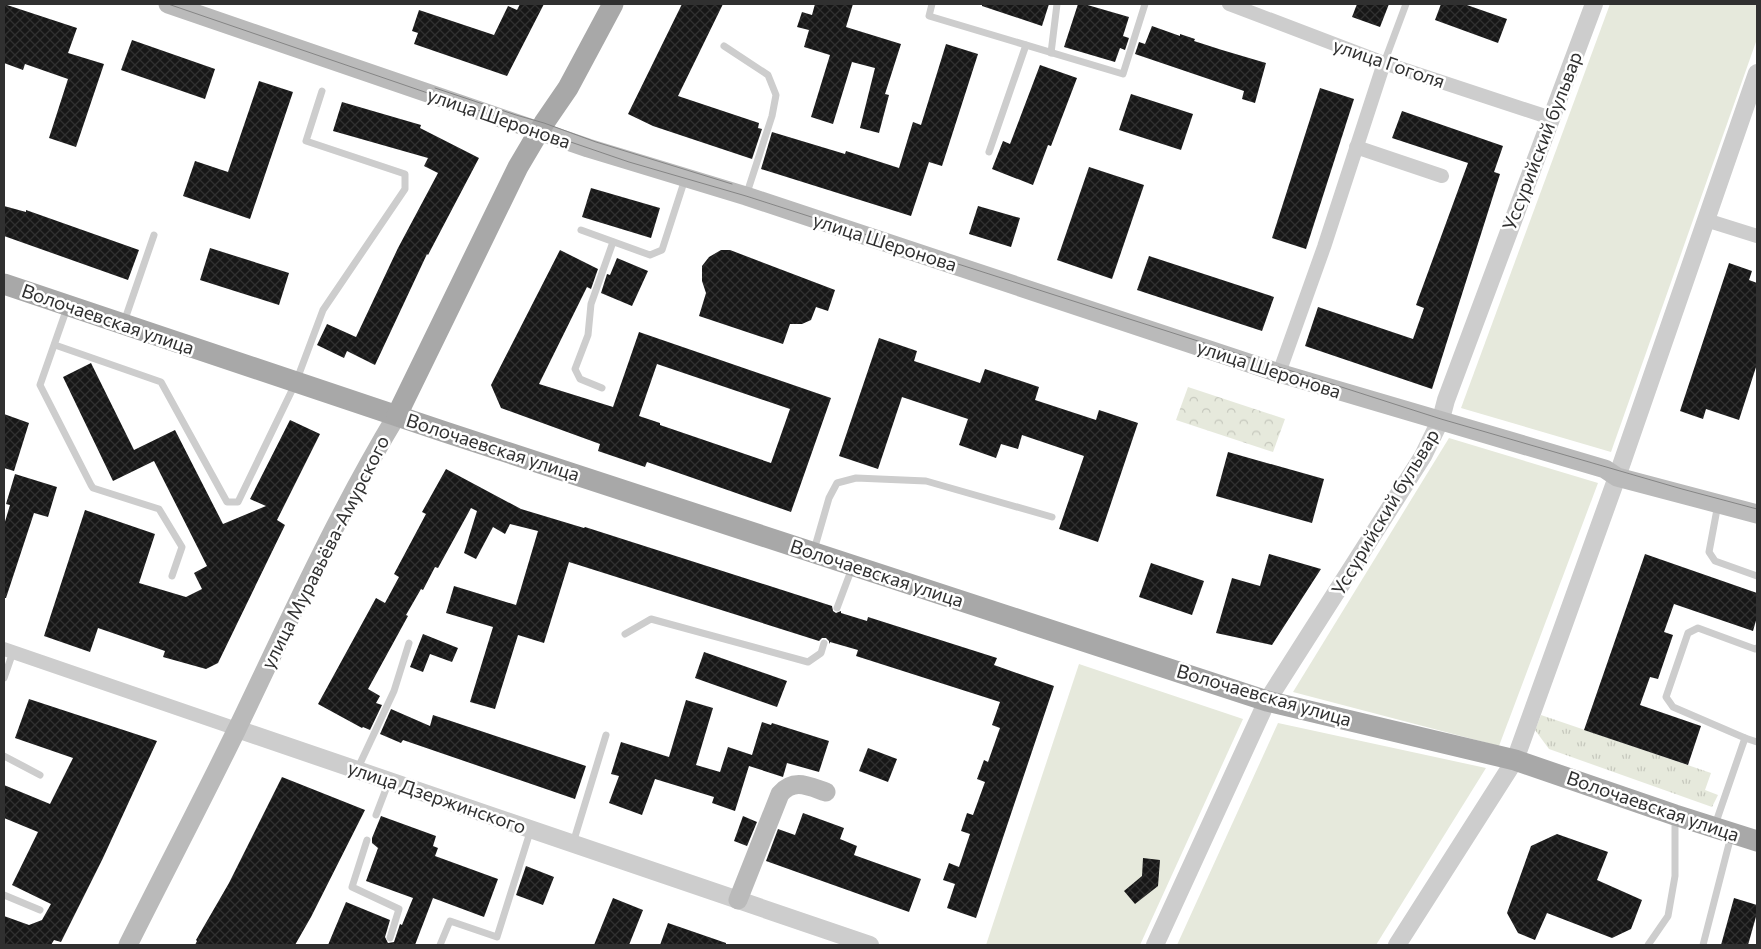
<svg xmlns="http://www.w3.org/2000/svg" width="1761" height="949" viewBox="0 0 1761 949" font-family="Commissioner,sans-serif">
<defs>
<pattern id="grass-tufts" width="24" height="20" patternUnits="userSpaceOnUse" patternTransform="scale(1.25)"><rect width="24" height="20" fill="#e6e9dc"/><path d="M3 7l-1-3M5 7V3M7 7l1-3M15 17l-1-3M17 17v-4M19 17l1-3" fill="none" stroke="#c6c8bd"/></pattern>
<pattern id="forest-crowns" width="20" height="18" patternUnits="userSpaceOnUse" patternTransform="scale(1.25)"><rect width="20" height="18" fill="#e6e9dc"/><path d="M2 6a3 3 0 1 1 6 0M12 15a3 3 0 1 1 6 0" fill="none" stroke="#c6c8bd"/></pattern>
<pattern id="building-cross-hatch" width="8" height="8" patternUnits="userSpaceOnUse" patternTransform="scale(1.25)"><rect width="8" height="8" fill="#171717"/><path d="M0 0l8 8M0 8l8-8" fill="none" stroke="#303030"/></pattern>
</defs>
<rect width="100%" height="100%" fill="#fff"/>
<polygon fill="url(#grass-tufts)" points="1541,715 1711,773 1705,790 1718,795 1712,807 1549,749 1535,730"/>
<polygon fill="url(#forest-crowns)" points="1188,387 1285,419 1273,452 1176,420"/>
<g fill="#e6e9dc">
<polygon points="1610,4 1757,4 1757,39 1611,452 1461,408"/>
<polygon points="1449,438 1598,483 1499,746 1293,692"/>
<polygon points="1079,664 1243,719 1140,945 986,945"/>
<polygon points="1278,723 1486,768 1376,945 1177,945"/>
</g>
<g fill="url(#building-cross-hatch)" fill-rule="evenodd">
<polygon points="4,4 77,28 68,53 104,64 76,147 49,138 68,79 25,64 23,70 4,63"/>
<polygon points="520,4 544,4 507,76 414,44 418,33 412,31 419,10 494,35 508,6 517,10"/>
<polygon points="682,4 723,4 678,96 759,123 758,128 762,129 752,159 653,126 628,114"/>
<polygon points="815,4 853,4 846,27 901,44 885,94 889,95 879,133 860,128 875,68 852,62 833,124 811,117 830,55 804,47 809,30 797,27 802,12 812,15"/>
<polygon points="982,4 1049,4 1042,26 982,6"/>
<polygon points="1078,4 1084,4 1129,17 1123,36 1129,38 1125,50 1120,48 1115,62 1064,47"/>
<polygon points="1357,4 1389,4 1380,27 1352,17"/>
<polygon points="1441,4 1464,4 1507,19 1498,43 1435,20"/>
<polygon points="1152,26 1180,36 1180,34 1195,39 1194,41 1222,50 1266,63 1255,103 1242,99 1244,91 1135,54 1139,42 1145,44"/>
<polygon points="132,40 215,69 205,99 121,70"/>
<polygon points="946,44 978,54 942,166 929,162 911,216 761,169 772,132 845,154 846,151 899,168 913,122 921,125"/>
<polygon points="1040,65 1077,78 1051,146 1048,145 1033,185 992,169 1003,141 1010,144"/>
<polygon points="259,81 293,92 250,219 183,196 195,161 228,172"/>
<polygon points="1320,88 1354,99 1306,249 1272,238"/>
<polygon points="1131,94 1193,114 1181,150 1119,130"/>
<polygon points="342,102 421,125 420,128 479,158 428,255 427,254 375,365 347,351 344,358 317,345 327,324 356,337 398,248 438,173 424,166 428,158 333,131"/>
<polygon points="1402,111 1503,146 1494,172 1500,174 1432,389 1305,346 1318,307 1413,339 1424,308 1416,305 1468,163 1392,138"/>
<polygon points="1089,167 1144,185 1112,279 1057,260"/>
<polygon points="591,188 660,208 651,238 582,217"/>
<polygon points="4,206 26,212 26,210 139,250 128,280 4,236"/>
<polygon points="978,206 1020,218 1011,247 969,234"/>
<polygon points="210,248 289,273 279,305 200,280"/>
<path d="M560,250L598,269L591,289L587,287L539,384L613,407L639,332L831,398L791,512L647,462L645,467L598,451L600,444L501,408L491,385ZM657,364L790,409L771,463L660,425V423L639,416Z"/>
<polygon points="721,250 730,250 835,290 828,311 816,307 811,320 802,324 790,324 783,344 699,316 706,293 702,281 702,266 709,257"/>
<polygon points="1149,256 1274,297 1262,331 1137,290"/>
<polygon points="617,258 648,271 632,306 601,293 607,274 610,275"/>
<polygon points="1729,263 1752,271 1749,280 1757,283 1757,364 1739,420 1706,409 1703,419 1680,411"/>
<polygon points="879,338 917,351 914,361 980,383 985,369 1039,387 1035,400 1096,420 1099,410 1138,423 1098,542 1059,529 1084,456 1022,435 1018,449 1001,444 996,458 959,445 968,419 902,397 878,469 839,456"/>
<polygon points="91,363 134,450 175,430 223,524 266,506 250,499 290,420 320,434 277,520 285,525 218,663 206,669 163,657 165,651 98,628 90,652 44,636 85,510 155,534 139,583 186,597 202,589 194,573 207,566 154,461 113,481 63,377"/>
<polygon points="4,414 29,423 14,471 4,468"/>
<polygon points="1228,452 1324,479 1312,523 1216,496"/>
<polygon points="446,469 521,509 584,528 585,527 832,606 833,611 836,613 841,611 841,613 867,621 868,617 997,658 994,665 1054,686 976,918 947,908 955,884 943,880 949,863 959,867 970,834 961,831 967,813 973,815 985,782 977,779 984,760 988,762 1000,728 992,725 1000,702 856,656 858,650 830,642 829,644 829,641 826,638 822,638 819,641 569,562 544,643 518,635 495,709 470,702 493,627 446,613 454,586 516,605 538,531 510,524 505,534 493,527 476,559 464,553 477,511 471,508 438,568 435,567 423,590 421,589 406,615 408,616 368,689 380,696 376,703 382,705 370,730 363,727 362,728 318,704 376,598 385,603 399,577 394,574 426,514 422,512"/>
<polygon points="15,474 57,487 48,517 34,513 6,598 4,598 4,525 10,505 6,504"/>
<polygon points="1269,554 1321,569 1272,645 1216,633 1232,578 1260,586"/>
<polygon points="1645,554 1757,593 1757,617 1753,631 1674,604 1664,632 1673,635 1658,679 1650,677 1640,705 1701,726 1688,765 1584,730"/>
<polygon points="1151,563 1204,581 1192,615 1139,597"/>
<polygon points="423,634 458,648 452,662 430,654 423,672 410,667"/>
<polygon points="704,652 787,681 777,707 695,678"/>
<polygon points="29,699 157,741 103,858 61,942 54,940 51,945 4,945 4,916 29,925 42,920 51,904 12,885 38,832 4,818 4,785 50,804 73,758 15,738"/>
<polygon points="686,700 713,708 696,765 720,772 728,747 752,755 762,722 771,725 772,723 829,741 819,772 787,763 783,777 749,766 735,811 712,803 714,797 655,779 642,815 609,803 619,776 611,774 621,742 669,757"/>
<polygon points="391,709 430,726 433,715 586,766 575,799 403,740 401,743 380,734"/>
<polygon points="868,748 897,759 888,782 859,771"/>
<polygon points="282,777 365,810 311,917 295,945 195,945 197,941 196,940 229,883"/>
<polygon points="803,813 844,828 840,839 857,846 854,855 921,879 909,912 766,861 778,829 795,835"/>
<polygon points="381,816 436,836 433,846 438,848 435,856 498,879 484,917 433,898 415,945 328,945 346,902 390,920 385,937 388,943 394,942 400,924 402,925 413,898 366,881 378,848 372,843 372,838"/>
<polygon points="743,816 757,822 747,846 734,841"/>
<polygon points="1557,834 1608,852 1597,880 1642,900 1631,929 1612,938 1547,913 1535,940 1518,933 1507,913 1531,846"/>
<polygon points="1143,858 1160,860 1158,886 1135,904 1124,891 1142,876"/>
<polygon points="526,866 554,877 543,905 516,895"/>
<polygon points="613,898 643,910 629,945 594,945"/>
<polygon points="1734,898 1757,905 1757,913 1748,945 1721,945"/>
<polygon points="668,923 726,943 726,945 660,945"/>
</g>
<g fill="none" stroke-linecap="round" stroke-linejoin="round">
<g stroke="#cdcdcd" stroke-width="7">
<polyline points="932,4 929,16 1123,74 1145,4"/>
<polyline points="724,46 768,75 776,95 772,116 746,196"/>
<polyline points="1051,53 1057,4"/>
<polyline points="1384,63 1406,4"/>
<polyline points="989,152 1026,45"/>
<polyline points="581,230 650,255 662,250 685,179"/>
<polyline points="67,308 40,385 91,485 93,488 159,509 182,547 172,576"/>
<polyline points="124,322 154,235"/>
<polyline points="55,345 161,382 227,502 238,502 296,382 323,310 405,189 405,174 306,141 322,91"/>
<polyline points="602,388 580,379 575,369 588,335 591,304 613,242"/>
<polyline points="1718,504 1709,552 1715,561 1757,576"/>
<polyline points="814,550 829,498 837,483 856,478 926,481 1052,517"/>
<polyline points="837,608 852,568"/>
<polyline points="625,634 651,619 808,662 821,653 824,643"/>
<polyline points="4,678 13,652"/>
<polyline points="1745,738 1757,742"/>
<polyline points="4,756 40,775"/>
<polyline points="357,770 394,691 409,643"/>
<polyline points="376,815 389,781"/>
<polyline points="1715,825 1745,738 1673,707 1666,697 1688,633 1698,628 1755,649 1757,648"/>
<polyline points="367,840 352,887 399,909 390,938"/>
<polyline points="573,843 606,735"/>
<polyline points="4,895 40,910"/>
<polyline points="440,945 450,921 497,937 531,829"/>
<polyline points="1648,945 1668,916 1675,876 1675,818"/>
<polyline points="1703,945 1731,836"/>
</g>
<g stroke="#cdcdcd" stroke-width="14">
<polyline points="1229,4 1384,63 1551,118"/>
<polyline points="1356,147 1442,176"/>
<polyline points="1706,220 1757,236"/>
<polyline points="1279,373 1324,247 1384,63"/>
<polyline points="4,649 237,729"/>
</g>
<g stroke="#cdcdcd" stroke-width="18">
<polyline points="237,729 870,945"/>
<polyline points="1155,945 1267,701 1423,456 1441,419 1446,400 1594,4"/>
<polyline points="1397,945 1515,760 1617,477 1757,73"/>
</g>
<g stroke="#bababa" stroke-width="19">
<polyline points="168,4 588,148 746,196 1279,373 1605,469 1617,477 1757,514"/>
<path d="M738,900L780,794C794,778 808,786 826,792"/>
<path d="M128,945C164,873 202,801 237,729C288,623 336,516 397,415"/>
</g>
<g stroke="#a8a8a8" stroke-width="21">
<polyline points="4,284 445,432 1267,701 1515,760 1675,815 1757,841"/>
<polyline points="397,415 518,167 544,123 568,88 613,4"/>
</g>
<g stroke="#858585" stroke-width="1">
<polyline points="168,4 629,162 746,196 1441,419 1682,489 1757,509"/>
<polyline points="435,88 516,115 544,123 596,142 732,184"/>
</g>
</g>
<g text-anchor="middle" stroke-width="5" stroke-linejoin="round" paint-order="stroke">
<g font-size="19" fill="#303030" stroke="#fff">
<text transform="translate(1389 63) rotate(19)" y="7">улица Гоголя</text>
<text transform="translate(499 118) rotate(19)" y="7">улица Шеронова</text>
<text transform="translate(1542 141) rotate(-69)" y="7">Уссурийский бульвар</text>
<text transform="translate(885 242) rotate(18)" y="7">улица Шеронова</text>
<text transform="translate(108 319) rotate(19)" y="7">Волочаевская улица</text>
<text transform="translate(1269 369) rotate(18)" y="7">улица Шеронова</text>
<text transform="translate(493 447) rotate(18)" y="7">Волочаевская улица</text>
<text transform="translate(1385 512) rotate(-59)" y="7">Уссурийский бульвар</text>
<text transform="translate(325 552) rotate(-63)" y="7">улица Муравьёва-Амурского</text>
<text transform="translate(877 573) rotate(18)" y="7">Волочаевская улица</text>
<text transform="translate(1264 695) rotate(16)" y="7">Волочаевская улица</text>
<text transform="translate(437 797) rotate(19)" y="7">улица Дзержинского</text>
<text transform="translate(1653 806) rotate(19)" y="7">Волочаевская улица</text>
</g>
</g>
<rect width="1761" height="949" fill="none" stroke="#303030" stroke-width="10"/>
</svg>
